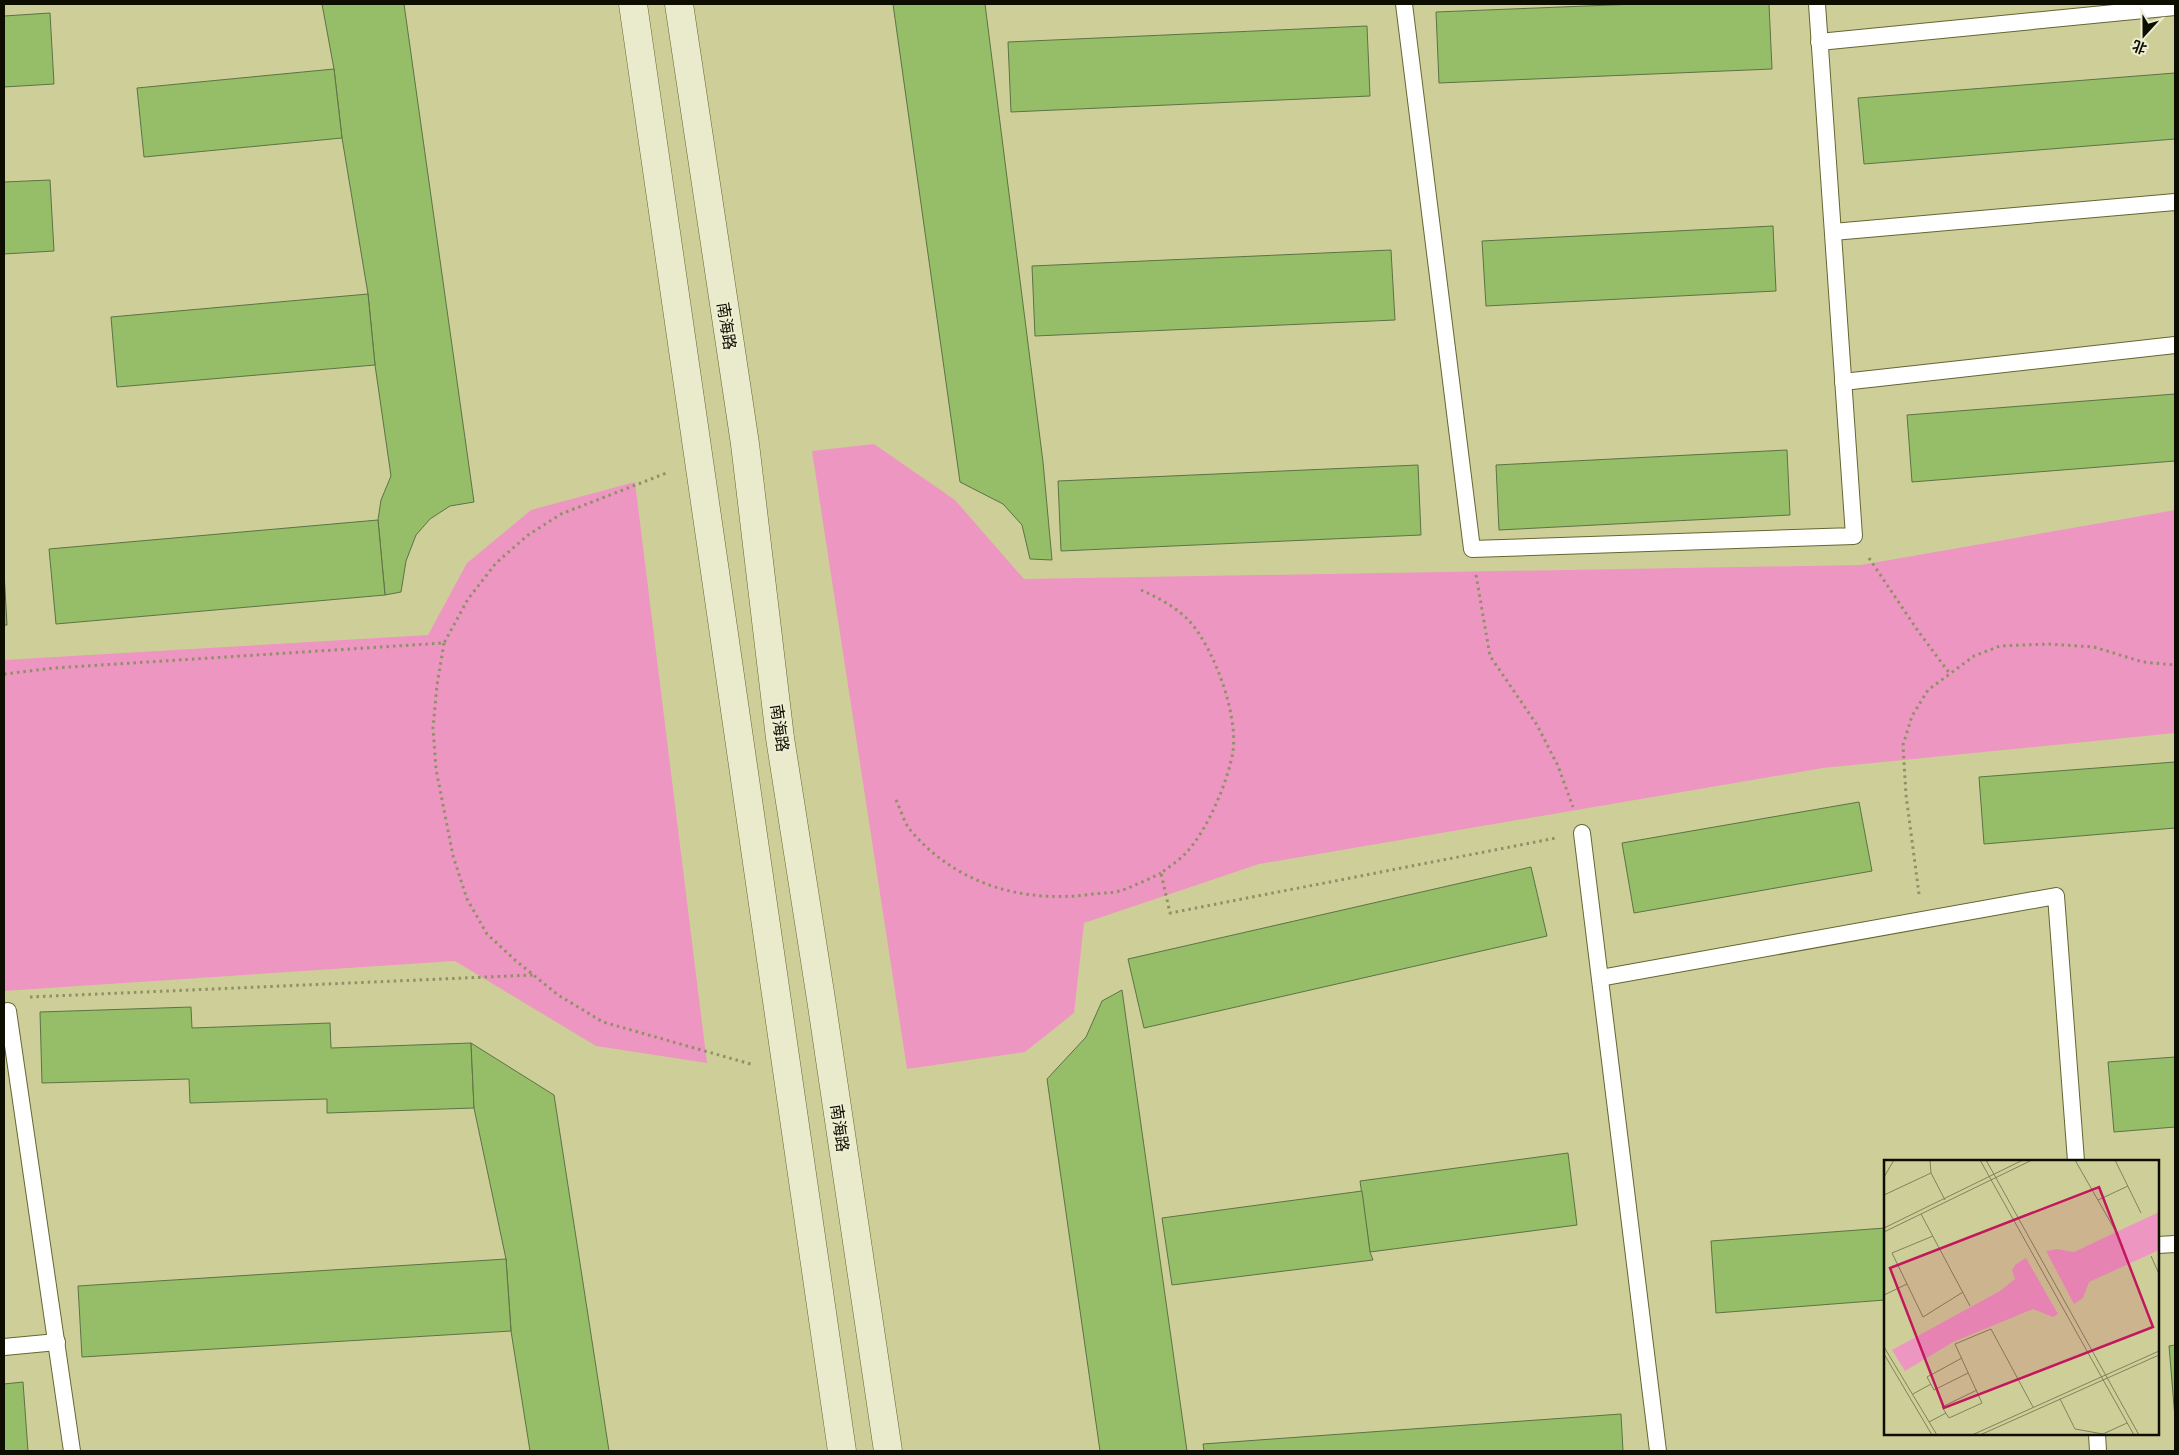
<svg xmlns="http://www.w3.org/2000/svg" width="2179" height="1455" viewBox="0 0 2179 1455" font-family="'Nunito Sans','Noto Sans SC',sans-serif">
<rect width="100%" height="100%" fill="#cecf98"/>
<g fill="#ee96c2">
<polygon points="874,444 955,500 1024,579 1861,565 2175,510 2175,733 1823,768 1259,864 1084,923 1074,1013 1025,1052 907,1069 812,451"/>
<polygon points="635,482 707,1063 596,1046 455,961 4,991 4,660 428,635 467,563 531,510"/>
</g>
<g fill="#96bd67" stroke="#5d7345">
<polygon points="322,4 404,4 474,502 450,506 430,519 416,535 406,561 401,592 385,595 378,520 381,500 391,476 375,365 368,294 342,138 334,69"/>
<polygon points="893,4 985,4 1043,462 1052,560 1030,559 1022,525 1003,504 960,482"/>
<polygon points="1636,4 1769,4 1772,69 1439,83 1436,12"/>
<polygon points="50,13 54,84 4,87 4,16"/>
<polygon points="1367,26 1370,96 1011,112 1008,42"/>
<polygon points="334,69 342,138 144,157 137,88"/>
<polygon points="2175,73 2175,139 1864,164 1858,98"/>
<polygon points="50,180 54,251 4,254 4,182"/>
<polygon points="1773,226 1776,291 1486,306 1482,241"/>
<polygon points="1391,250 1395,320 1035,336 1032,266"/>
<polygon points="368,294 375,365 117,387 111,317"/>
<polygon points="2175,394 2175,461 1912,482 1907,415"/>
<polygon points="1787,450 1790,515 1499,530 1496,465"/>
<polygon points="1418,465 1421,535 1061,551 1058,481"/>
<polygon points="378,520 385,595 56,624 49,549"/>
<polygon points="4,572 7,625 4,625"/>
<polygon points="2175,762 2175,828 1984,844 1979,777"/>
<polygon points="1859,802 1872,871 1634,913 1622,843"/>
<polygon points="1531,867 1547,936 1144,1028 1128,959"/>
<polygon points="1122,990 1187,1451 1100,1451 1047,1079 1086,1037 1102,1001"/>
<polygon points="191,1007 192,1028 330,1023 331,1048 471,1043 474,1108 327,1113 327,1099 190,1103 189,1079 42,1083 40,1012"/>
<polygon points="471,1043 554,1095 609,1451 530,1451 511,1331 506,1259 474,1108"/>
<polygon points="2175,1057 2175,1127 2114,1132 2108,1062"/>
<polygon points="1568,1153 1577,1225 1370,1252 1360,1181"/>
<polygon points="1362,1191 1370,1252 1373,1260 1172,1285 1162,1218"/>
<polygon points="1885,1228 1885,1300 1716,1313 1711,1241"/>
<polygon points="506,1259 511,1331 82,1357 78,1286"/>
<polygon points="2175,1345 2175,1418 2169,1346"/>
<polygon points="23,1382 28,1451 4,1451 4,1384"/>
<polygon points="1621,1414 1623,1451 1204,1451 1203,1444"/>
</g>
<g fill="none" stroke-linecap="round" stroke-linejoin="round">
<defs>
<g id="lane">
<polyline points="1404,4 1472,549 1854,536 1817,4"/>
<polyline points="1819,42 2175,7"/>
<polyline points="1833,232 2175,202"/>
<polyline points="1843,382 2175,345"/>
<polyline points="1582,833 1658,1451"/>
<polyline points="1600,978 2056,896 2076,1161"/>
<polyline points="8,1011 72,1451"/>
<polyline points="2158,1245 2175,1244"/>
<polyline points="4,1347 57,1342"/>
<polyline points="2097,1434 2098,1451"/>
</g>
<g id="secondary">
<polyline points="633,4 842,1451"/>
<polyline points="679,4 745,444 780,738 821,999 888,1451"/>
</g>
</defs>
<use href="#lane" stroke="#656632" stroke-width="18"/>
<use href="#secondary" stroke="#656632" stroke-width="29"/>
<g stroke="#8f9066" stroke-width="3" stroke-dasharray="2.5 4" stroke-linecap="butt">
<polyline points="1869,558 1918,631 1950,674"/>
<polyline points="1476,575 1490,656 1537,725 1558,766 1573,807"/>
<path d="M1141,590C1159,598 1178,608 1191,623C1215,651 1238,715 1233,751C1228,782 1207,831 1185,854C1178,861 1169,867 1161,873L1170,913L1556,838"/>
<polyline points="444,643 437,685 433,728 436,769 453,856 467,899 487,934 515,960 558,995 603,1022 754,1065"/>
<polyline points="4,674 54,668 444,643 468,599 496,563 528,535 561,514 669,472"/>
<path d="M896,800C901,810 904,823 911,831C957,885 1025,904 1093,894C1103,893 1114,893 1123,890C1136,885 1149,879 1161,873"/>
<polyline points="1919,894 1906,795 1903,745 1912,716 1928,690 1974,656 2000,646 2048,644 2094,647 2143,662 2175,665"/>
<polyline points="30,997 533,975"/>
</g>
<use href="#lane" stroke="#fff" stroke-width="16"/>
<use href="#secondary" stroke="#eaeacd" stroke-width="28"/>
</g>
<g text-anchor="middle" stroke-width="4" stroke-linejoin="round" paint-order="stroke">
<g font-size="16" fill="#0e0e00" stroke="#edeed2">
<text transform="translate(727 326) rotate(81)" y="6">南海路</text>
<text transform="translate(780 728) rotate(82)" y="6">南海路</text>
<text transform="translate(840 1128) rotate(82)" y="6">南海路</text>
</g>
</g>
<g transform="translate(1884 1160)">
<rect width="275" height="275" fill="#cecf98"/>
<path d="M275,52V90L205,122L199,138L190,144L162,91L173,89L190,92ZM142,98L174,154L169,157L149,149L69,182L21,211L8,190L116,131L131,119L128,110L132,104Z" fill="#ee96c2"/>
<path fill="none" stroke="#81825b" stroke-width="1" d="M96,0L250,275M102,0L255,275M191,0L231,70M231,0L257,53M47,13L61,40M0,17L10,0M0,35L47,13L46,0M214,40L244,26M37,54L86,146M0,68L139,0M0,72L148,0M49,76L8,93L39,157L79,132M267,96L275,114M0,135L23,124M0,187L53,275M0,194L48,275M78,198L43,217L50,230L84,213M93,230L58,247L65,258L98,243L71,184L107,169L149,247M29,234L47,224M176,239L191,269L219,274L243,263M45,262L62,253M88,275L275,191M96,275L275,195"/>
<path fill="#c2185b" fill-opacity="0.15" stroke="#c2185b" stroke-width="2.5" d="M215,27L269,167L60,248L6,108Z"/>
<rect width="275" height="275" fill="none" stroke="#0e0e00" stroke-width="2.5"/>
</g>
<rect width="2179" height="1455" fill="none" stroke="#0e0e00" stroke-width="10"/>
<g transform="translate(2144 35) rotate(201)" stroke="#edeed2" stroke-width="4" paint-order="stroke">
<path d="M0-4L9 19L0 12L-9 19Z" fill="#0e0e00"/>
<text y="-8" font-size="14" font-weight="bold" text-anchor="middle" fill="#0e0e00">北</text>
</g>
</svg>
